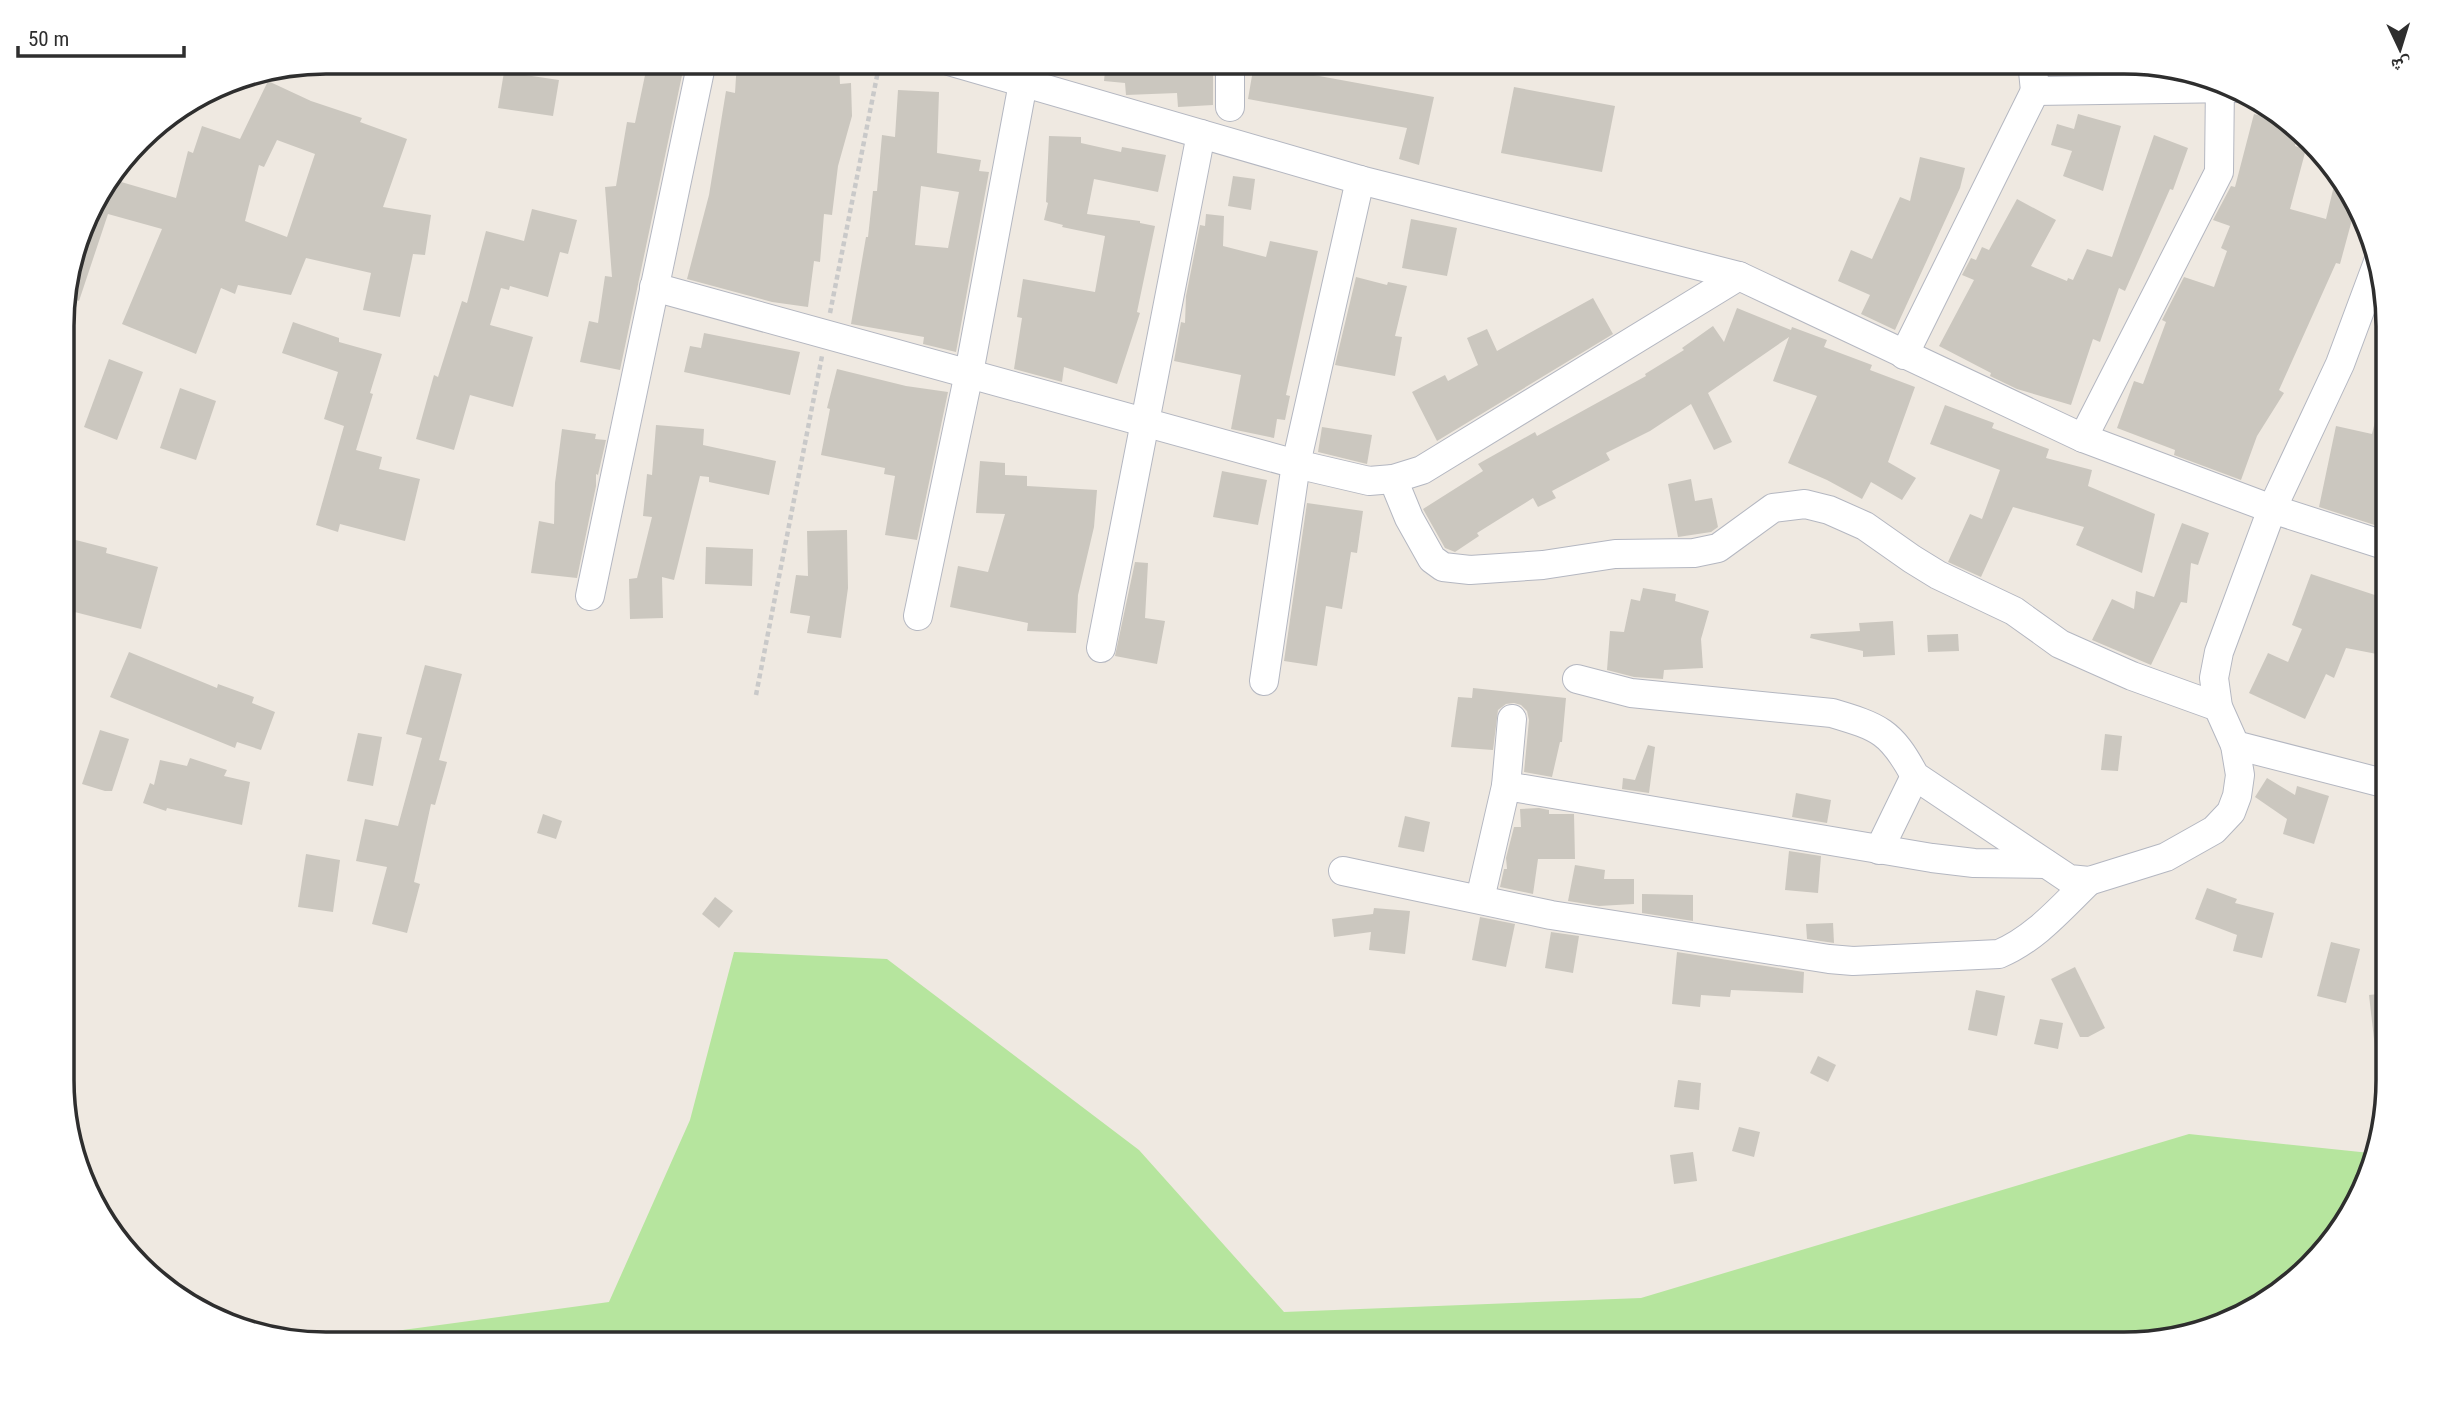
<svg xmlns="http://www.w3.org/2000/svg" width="2449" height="1405" viewBox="0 0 2449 1405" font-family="'Roboto Condensed','Noto Naskh Arabic',sans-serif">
<rect width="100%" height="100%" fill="#efe9e1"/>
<polygon fill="#b6e59e" points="734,952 887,959 1139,1150 1284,1312 1641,1298 2189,1134 2370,1153 2353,1211 2311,1266 2256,1308 2141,1343 314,1342 609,1302 690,1120"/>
<g fill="#cbc7bf" fill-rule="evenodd">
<polygon points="648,61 685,61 620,370 580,362 589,321 598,323 605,276 612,277 605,187 616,186 627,122 635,123"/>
<polygon points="737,61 839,61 840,84 851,83 852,116 838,166 832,215 824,214 820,262 814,261 808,307 772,302 687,279 709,195 726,91 735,93"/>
<polygon points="1106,61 1204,61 1205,69 1213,69 1213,105 1178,107 1177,93 1126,95 1125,83 1104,81"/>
<polygon points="1254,64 1434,97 1419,165 1399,159 1407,128 1248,99"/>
<polygon points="504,72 559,80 553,116 498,108"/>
<path d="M268,81L311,101L362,118L360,122L407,139L383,207L431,215L425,255L413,254L400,317L363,310L371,273L306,258L291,295L238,285L235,294L221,288L196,354L122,324L162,229L108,214L79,301L63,295L89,208L111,179L176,198L188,151L193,153L202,126L240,139ZM277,140L315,154L287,237L245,221L259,165L264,167Z"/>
<polygon points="1514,87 1615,106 1602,172 1501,153"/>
<path d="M898,90L939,92L937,153L981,160L979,171L989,172L956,352L923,344L924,337L851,324L866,237H868L873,191H877L882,135L895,137ZM921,186L959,192L948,248L915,245Z"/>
<polygon points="2078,114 2121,126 2103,191 2063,176 2072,151 2051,145 2057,124 2074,129"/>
<polygon points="2254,114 2282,121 2298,136 2295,146 2306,149 2290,209 2326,219 2337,173 2343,179 2356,205 2340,264 2336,263 2279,390 2284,393 2257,436 2241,480 2174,455 2175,450 2117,428 2134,381 2143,384 2166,322 2162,320 2184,277 2214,287 2227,251 2221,248 2230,226 2213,220 2231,186 2235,187"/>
<polygon points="2154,135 2188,148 2173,190 2170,189 2125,291 2119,288 2100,342 2093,339 2071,405 2017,389 1990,376 1991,373 1939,346 1974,280 1962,275 1971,258 1976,260 1982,247 1989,250 2017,199 2056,220 2031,266 2067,281 2068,278 2073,280 2087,249 2112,257"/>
<polygon points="1049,136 1081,137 1081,143 1121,152 1122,147 1166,155 1158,192 1094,179 1087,214 1140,221 1140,223 1155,226 1137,312 1140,313 1117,384 1064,367 1062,382 1014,369 1022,318 1017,317 1023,279 1095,292 1105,236 1062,227 1063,225 1044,220 1048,203 1046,202"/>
<polygon points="1920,157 1965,168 1960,188 1895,330 1861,314 1870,295 1838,281 1851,250 1872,259 1900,197 1910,201"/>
<polygon points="1233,176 1255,179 1251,210 1228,206"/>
<polygon points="532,209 577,220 568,254 560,252 548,297 510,286 509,290 501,288 490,325 533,337 513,407 470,395 454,450 416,439 434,375 438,377 462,301 467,303 486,231 524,241"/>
<polygon points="1206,214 1224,216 1223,246 1266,257 1270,241 1318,251 1286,395 1290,396 1285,420 1277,419 1274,438 1231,429 1241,375 1174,361 1181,322 1185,323 1186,296 1200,225 1205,226"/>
<polygon points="1411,219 1457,228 1447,276 1402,268"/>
<polygon points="1356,277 1387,285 1388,282 1407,286 1395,336 1402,337 1395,376 1335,365"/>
<polygon points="1593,298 1613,334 1437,441 1412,392 1445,375 1448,381 1478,365 1467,338 1487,329 1497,351"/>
<polygon points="1737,308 1791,330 1792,327 1827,340 1824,347 1872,365 1870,370 1915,387 1888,462 1916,478 1902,500 1871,482 1862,499 1827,480 1788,463 1817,396 1773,381 1789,337 1708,393 1732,442 1714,450 1691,404 1650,431 1606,453 1610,460 1552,491 1556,498 1538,507 1533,498 1477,533 1479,536 1455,552 1445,548 1423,509 1483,471 1478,464 1535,432 1537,436 1646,376 1645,374 1684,350 1682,348 1713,326 1724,342"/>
<polygon points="293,322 339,338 339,342 382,354 370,393 373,394 356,450 382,457 379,469 420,479 405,541 340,524 338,532 316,525 344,426 324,419 338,372 282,353"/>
<polygon points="704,333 800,352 790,395 684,372 690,346 701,348"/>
<polygon points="109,359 143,372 117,440 84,427"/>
<polygon points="837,369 906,386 948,392 917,540 885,535 895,476 884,474 885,468 821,455 830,409 827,408"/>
<polygon points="180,388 216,401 196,460 160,448"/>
<polygon points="2380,401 2387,402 2387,529 2319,507 2336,426 2372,434"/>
<polygon points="1945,405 1994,423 1992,428 2049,449 2046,458 2092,470 2088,486 2155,514 2142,573 2076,545 2084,527 2013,507 1981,577 1948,562 1970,514 1982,519 2000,470 1930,444"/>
<polygon points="656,425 704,429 703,445 776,461 769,495 709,482 709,477 700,476 674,580 662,577 663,618 630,619 629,579 637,578 652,517 643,516 647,474 652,475"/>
<polygon points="1322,427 1372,435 1367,464 1318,452"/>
<polygon points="562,429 596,434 595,439 606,440 598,475 596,474 596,486 577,578 531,573 539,521 554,524 555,483"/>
<polygon points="980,461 1005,463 1005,475 1027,476 1027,486 1097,490 1094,527 1078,595 1076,633 1027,631 1028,623 950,607 958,566 988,572 1005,514 976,513"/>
<polygon points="1222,471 1267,480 1258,525 1213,517"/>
<polygon points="1691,479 1695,501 1712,498 1718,527 1711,532 1678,537 1668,484"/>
<polygon points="1307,503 1363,511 1357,553 1351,552 1342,609 1326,606 1317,666 1284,661"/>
<polygon points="2182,523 2209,533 2198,565 2191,563 2187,603 2181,602 2151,665 2092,640 2112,599 2134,609 2136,591 2154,597"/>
<polygon points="847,530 848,588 841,638 807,633 810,616 790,613 796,575 808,576 807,531"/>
<polygon points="68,538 107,548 106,553 158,567 141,629 63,609 63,556"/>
<polygon points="706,547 753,549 752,586 705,584"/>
<polygon points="1135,562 1148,563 1145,618 1165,621 1157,664 1115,656"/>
<polygon points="2311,574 2387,599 2387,656 2346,648 2334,678 2326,674 2305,719 2249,693 2268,653 2288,662 2302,629 2292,625"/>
<polygon points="1643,588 1676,594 1675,601 1709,611 1701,639 1703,668 1664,670 1663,679 1634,677 1607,670 1610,631 1624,632 1631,599 1640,601"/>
<polygon points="1893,621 1895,655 1863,657 1863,651 1810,638 1811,634 1860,631 1859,623"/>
<polygon points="1958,634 1959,651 1928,652 1927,635"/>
<polygon points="129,652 217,688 218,684 254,697 252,703 275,712 261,750 237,742 235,748 110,697"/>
<polygon points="425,665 462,674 439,760 447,762 435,805 431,804 414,882 420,884 407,933 372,924 387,867 356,861 365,819 398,826 422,738 406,734"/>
<polygon points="1473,688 1566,698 1562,742 1560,742 1552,777 1524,772 1529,720 1527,711 1521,705 1514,703 1506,704 1498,710 1493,750 1451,747 1458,697 1472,698"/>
<polygon points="100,730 129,739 112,791 105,791 82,784"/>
<polygon points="358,733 382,737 373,786 347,781"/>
<polygon points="2105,734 2122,736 2118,771 2101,770"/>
<polygon points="1648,745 1655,747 1649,793 1622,789 1623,778 1635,780"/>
<polygon points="190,758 227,770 224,776 250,782 242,825 167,808 166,811 143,803 150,783 154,785 160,760 187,766"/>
<polygon points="2267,778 2295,795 2297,786 2329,796 2314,844 2283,834 2287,819 2255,797"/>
<polygon points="1796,793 1831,800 1827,823 1792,817"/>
<polygon points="1539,808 1549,810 1549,814 1574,814 1575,859 1538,859 1533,894 1500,887 1504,869 1507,869 1506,858 1514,827 1521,827 1520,809"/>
<polygon points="543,814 562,821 556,839 537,833"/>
<polygon points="1405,816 1430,822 1424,852 1398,847"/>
<polygon points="1789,851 1821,856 1818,893 1785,890"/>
<polygon points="306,854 340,860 333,912 298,907"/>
<polygon points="1575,865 1605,870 1604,879 1634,879 1634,904 1599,906 1568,901"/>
<polygon points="2207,888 2237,899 2235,903 2274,913 2262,958 2233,951 2237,935 2195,919"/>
<polygon points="1642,894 1693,895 1693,921 1642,913"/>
<polygon points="715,897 733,911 719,928 702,914"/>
<polygon points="1374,908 1410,911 1405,954 1369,950 1371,932 1334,937 1332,919 1373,914"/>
<polygon points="1480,917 1515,924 1506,967 1472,960"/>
<polygon points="1833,923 1834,943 1807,939 1806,924"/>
<polygon points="1551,932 1579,936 1573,973 1545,968"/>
<polygon points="2331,942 2360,949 2346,1003 2317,996"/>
<polygon points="1677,952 1804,972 1803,993 1731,990 1730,997 1701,995 1700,1007 1672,1004"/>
<polygon points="2075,967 2105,1028 2088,1037 2080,1037 2051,979"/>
<polygon points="1976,990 2005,996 1997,1036 1968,1030"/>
<polygon points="2387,993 2387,1048 2375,1048 2369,995"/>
<polygon points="2040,1019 2063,1023 2058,1049 2034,1044"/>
<polygon points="1818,1056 1836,1065 1828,1082 1810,1073"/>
<polygon points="1678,1080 1701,1083 1699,1110 1674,1107"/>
<polygon points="1739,1127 1760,1132 1754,1157 1732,1151"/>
<polygon points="1693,1152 1697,1181 1674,1184 1670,1155"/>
</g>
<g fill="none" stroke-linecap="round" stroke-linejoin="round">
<defs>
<g id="minor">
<polyline points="949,61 1360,180 1739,276"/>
<polyline points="1230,61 1230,107"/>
<polyline points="2032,61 2035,91 2235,88"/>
<polyline points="654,287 1296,464 1369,481 1393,479 1422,470 1739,276 2083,438 2272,509 2387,546"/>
<polyline points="1904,355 2035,91"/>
<polyline points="2083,438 2219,172 2220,82"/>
<polyline points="1393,479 1409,518 1432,559 1443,567 1470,570 1543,565 1615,554 1694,553 1718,548 1773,508 1805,504 1829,510 1865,526 1912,559 1938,575 2014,611 2060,644 2132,676 2218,707"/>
<polyline points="590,596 702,61"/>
<polyline points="918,616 969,373 1023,83 1019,66"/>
<polyline points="1101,648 1201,134"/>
<path d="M1577,679L1631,693L1832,713C1879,727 1891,731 1915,776L2069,879L2089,881L2166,857L2214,830L2231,812L2237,796L2240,775L2235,745L2218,707L2214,678L2219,652L2272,509L2340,364L2378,262"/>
<polyline points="1264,681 1296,464 1360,180"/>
<polyline points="2235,745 2387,784"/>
<polyline points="1506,786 1512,719"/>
<polyline points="1879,850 1915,776"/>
<path d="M1343,871L1551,915L1829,959L1853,961L1999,954C2035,939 2061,908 2089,881"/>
<polyline points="1480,899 1506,786 1932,858 1974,863 2046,864"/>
</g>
</defs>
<use href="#minor" stroke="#b4b7c1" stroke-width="30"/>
<g stroke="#c9c9c9" stroke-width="4.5" stroke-dasharray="5 3.5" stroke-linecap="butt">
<polyline points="830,313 880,61"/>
<polyline points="756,695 822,356"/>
</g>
<use href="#minor" stroke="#fff" stroke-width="28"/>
</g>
<path d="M0 0H2449V1405H0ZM326 74H2124A252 252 0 0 1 2376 326V1080A252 252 0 0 1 2124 1332H326A252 252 0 0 1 74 1080V326A252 252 0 0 1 326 74Z" fill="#fff" fill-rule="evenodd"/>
<path fill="none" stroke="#2e2e2e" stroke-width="3.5" d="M326 74H2124A252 252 0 0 1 2376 326V1080A252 252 0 0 1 2124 1332H326A252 252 0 0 1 74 1080V326A252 252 0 0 1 326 74Z"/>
<g transform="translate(2400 49) rotate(176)" stroke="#ffffff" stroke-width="5" paint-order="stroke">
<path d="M0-5L12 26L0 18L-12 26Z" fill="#2e2e2e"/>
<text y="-10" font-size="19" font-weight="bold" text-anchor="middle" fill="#2e2e2e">ش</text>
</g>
<path d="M18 46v10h166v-10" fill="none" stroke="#2e2e2e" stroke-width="3.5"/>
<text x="28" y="46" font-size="21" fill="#2e2e2e" stroke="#ffffff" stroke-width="5" paint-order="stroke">50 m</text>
</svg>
